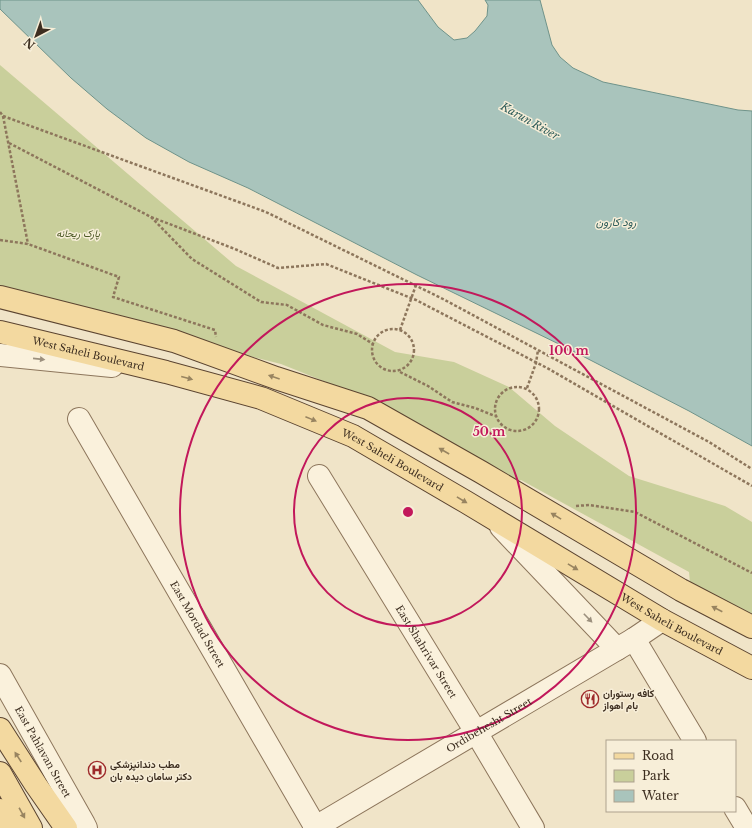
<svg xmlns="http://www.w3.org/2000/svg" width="752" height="828" viewBox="0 0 752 828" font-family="'Libre Baskerville',Vazirmatn,serif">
<rect width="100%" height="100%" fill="#f0e4c8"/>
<polygon fill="#c9cf9b" points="0,65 236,266 395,352 454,362 509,387 555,426 629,476 725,506 752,522 752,616 690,583 689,572 521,480 512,484 381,404 281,364 0,294"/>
<polygon fill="#a9c4bc" stroke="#6f938a" points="0,0 418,0 438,27 454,40 467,38 475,31 487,16 488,5 485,0 540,0 552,45 560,57 573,68 603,82 738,110 752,111 752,446 689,411 565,347 417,275 248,188 189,162 146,138 107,109 71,78 0,9"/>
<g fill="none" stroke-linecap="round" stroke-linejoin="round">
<defs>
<g id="minor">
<polyline points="0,355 112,366"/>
<path id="s1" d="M79,419L316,828"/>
<path id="s2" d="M319,476L476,732L533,828"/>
<polyline points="501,527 617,649"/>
<polyline points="634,639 695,741"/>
<path id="s3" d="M0,675L84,824L86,828"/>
<polyline points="735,808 747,828"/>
<path id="s4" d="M314,828L634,639L662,620"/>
</g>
<g id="major">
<polyline points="0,297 174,341 276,378 368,408 481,472 681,590 752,627"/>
<path id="s5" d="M0,332L166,372L261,398L353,436L466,502L662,620L752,668"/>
<polyline points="0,729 36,785 66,828"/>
<polyline points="0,773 31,828"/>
<polyline points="0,810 12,828"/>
</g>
</defs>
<use href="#minor" stroke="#8d765c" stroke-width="24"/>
<use href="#major" stroke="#5b4430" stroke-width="24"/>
<g stroke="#8d765c" stroke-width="2.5" stroke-dasharray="3 2" stroke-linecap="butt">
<polyline points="0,112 3,116 28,244"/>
<polyline points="3,116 266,212 443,299 709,442 752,469"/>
<polyline points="9,143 151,217 192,259 261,302 287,305 323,325 357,334 373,344"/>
<polyline points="151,217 235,249 278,268 326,264 416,300 547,368 752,486"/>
<polyline points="0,240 28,244 119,277 113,297 215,330 216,337"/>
<circle cx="393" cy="350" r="21"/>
<polyline points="400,330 416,285"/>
<polyline points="400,372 428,386 452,402 475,408 495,416"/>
<circle cx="517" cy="409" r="22"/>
<polyline points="527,388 536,363 538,350"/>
<polyline points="576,506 589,505 635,512 752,573"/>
</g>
<use href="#minor" stroke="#faf1dc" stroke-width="22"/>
<use href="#major" stroke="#f3d9a0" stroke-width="22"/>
</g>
<defs><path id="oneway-solid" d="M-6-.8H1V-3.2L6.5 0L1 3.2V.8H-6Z"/></defs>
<g fill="#9c907e">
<use href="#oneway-solid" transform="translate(39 359) rotate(6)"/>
<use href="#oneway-solid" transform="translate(588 618) rotate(46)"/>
</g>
<g fill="#988460">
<use href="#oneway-solid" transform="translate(274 377) rotate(-161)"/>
<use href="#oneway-solid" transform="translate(187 378) rotate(15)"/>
<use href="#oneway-solid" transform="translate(311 419) rotate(22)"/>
<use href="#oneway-solid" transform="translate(444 451) rotate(-150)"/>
<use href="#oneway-solid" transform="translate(462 500) rotate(31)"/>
<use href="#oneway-solid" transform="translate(556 516) rotate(-149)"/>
<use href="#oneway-solid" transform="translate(573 567) rotate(31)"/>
<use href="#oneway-solid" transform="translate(717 609) rotate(-153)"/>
<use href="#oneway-solid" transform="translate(18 757) rotate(-123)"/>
<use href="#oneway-solid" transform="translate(22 813) rotate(61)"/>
</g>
<g fill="none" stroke="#c2185b" stroke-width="2">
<circle cx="408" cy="512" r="114"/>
<circle cx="408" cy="512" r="228"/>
</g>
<defs>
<symbol id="restaurant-ring" viewBox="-11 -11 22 22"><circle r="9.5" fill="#f7eed8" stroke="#9e2a2b" stroke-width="1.5"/><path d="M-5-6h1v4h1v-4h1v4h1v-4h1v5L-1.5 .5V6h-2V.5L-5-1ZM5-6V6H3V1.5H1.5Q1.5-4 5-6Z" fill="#9e2a2b"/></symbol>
<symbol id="hospital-ring" viewBox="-11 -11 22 22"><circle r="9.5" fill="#f7eed8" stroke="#9e2a2b" stroke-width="1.5"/><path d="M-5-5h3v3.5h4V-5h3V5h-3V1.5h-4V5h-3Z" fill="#9e2a2b"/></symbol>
</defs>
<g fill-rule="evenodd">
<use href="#restaurant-ring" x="580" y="689" width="20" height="20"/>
<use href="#hospital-ring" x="87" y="760" width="20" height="20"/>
</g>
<g text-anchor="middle" stroke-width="3" stroke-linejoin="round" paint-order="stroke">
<g font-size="10" font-style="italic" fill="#4d5a26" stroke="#f7eed8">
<text x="78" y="237">پارک ریحانه</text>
</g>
<g font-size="10" fill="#3d2e20" stroke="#f7eed8">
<text dy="4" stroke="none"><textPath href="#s5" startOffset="91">West Saheli Boulevard</textPath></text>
<text dy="4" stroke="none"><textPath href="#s5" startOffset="415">West Saheli Boulevard</textPath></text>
<text dy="4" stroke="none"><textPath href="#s1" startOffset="237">East Mordad Street</textPath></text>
<text dy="4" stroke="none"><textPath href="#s5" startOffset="739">West Saheli Boulevard</textPath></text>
<text dy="4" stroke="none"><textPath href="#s2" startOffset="206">East Shahrivar Street</textPath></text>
<text dy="4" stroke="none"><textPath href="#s4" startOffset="203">Ordibehesht Street</textPath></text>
<text dy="4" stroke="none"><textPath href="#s3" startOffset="88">East Pahlavan Street</textPath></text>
</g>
<g font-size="10" font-weight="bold" fill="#3d2e20" stroke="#f7eed8" text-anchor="start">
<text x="603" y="697">کافه رستوران<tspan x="603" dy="12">بام اهواز</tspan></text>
<text x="110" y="768">مطب دندانپزشکی<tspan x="110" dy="12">دکتر سامان دیده بان</tspan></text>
</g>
<g font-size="11" font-style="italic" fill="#2f5d5a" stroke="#f7eed8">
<text transform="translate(530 121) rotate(29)" y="4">Karun River</text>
<text x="616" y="226">رود کارون</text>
</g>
</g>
<circle cx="408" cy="512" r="6" fill="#c2185b" stroke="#f7eed8" stroke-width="2"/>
<g font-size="12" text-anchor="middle" font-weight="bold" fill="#c2185b" stroke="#f7eed8" stroke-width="3" stroke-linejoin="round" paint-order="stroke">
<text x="569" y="355">100 m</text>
<text x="489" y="436">50 m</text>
</g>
<rect x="606" y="740" width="130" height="72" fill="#f7eed8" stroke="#ada18e"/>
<rect x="614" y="753" width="20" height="6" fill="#f3d9a0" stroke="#ada18e"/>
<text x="642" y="760" font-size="12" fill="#3d2e20">Road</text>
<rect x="614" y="770" width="20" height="12" fill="#c9cf9b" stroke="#ada18e"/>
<text x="642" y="780" font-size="12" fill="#3d2e20">Park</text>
<rect x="614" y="790" width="20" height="12" fill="#a9c4bc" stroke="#ada18e"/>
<text x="642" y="800" font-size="12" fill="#3d2e20">Water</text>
<g transform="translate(36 36) rotate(221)" stroke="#f7eed8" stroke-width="3" paint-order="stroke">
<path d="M0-3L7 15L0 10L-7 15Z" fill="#3d2e20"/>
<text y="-6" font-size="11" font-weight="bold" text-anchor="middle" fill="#3d2e20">N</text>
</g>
</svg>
